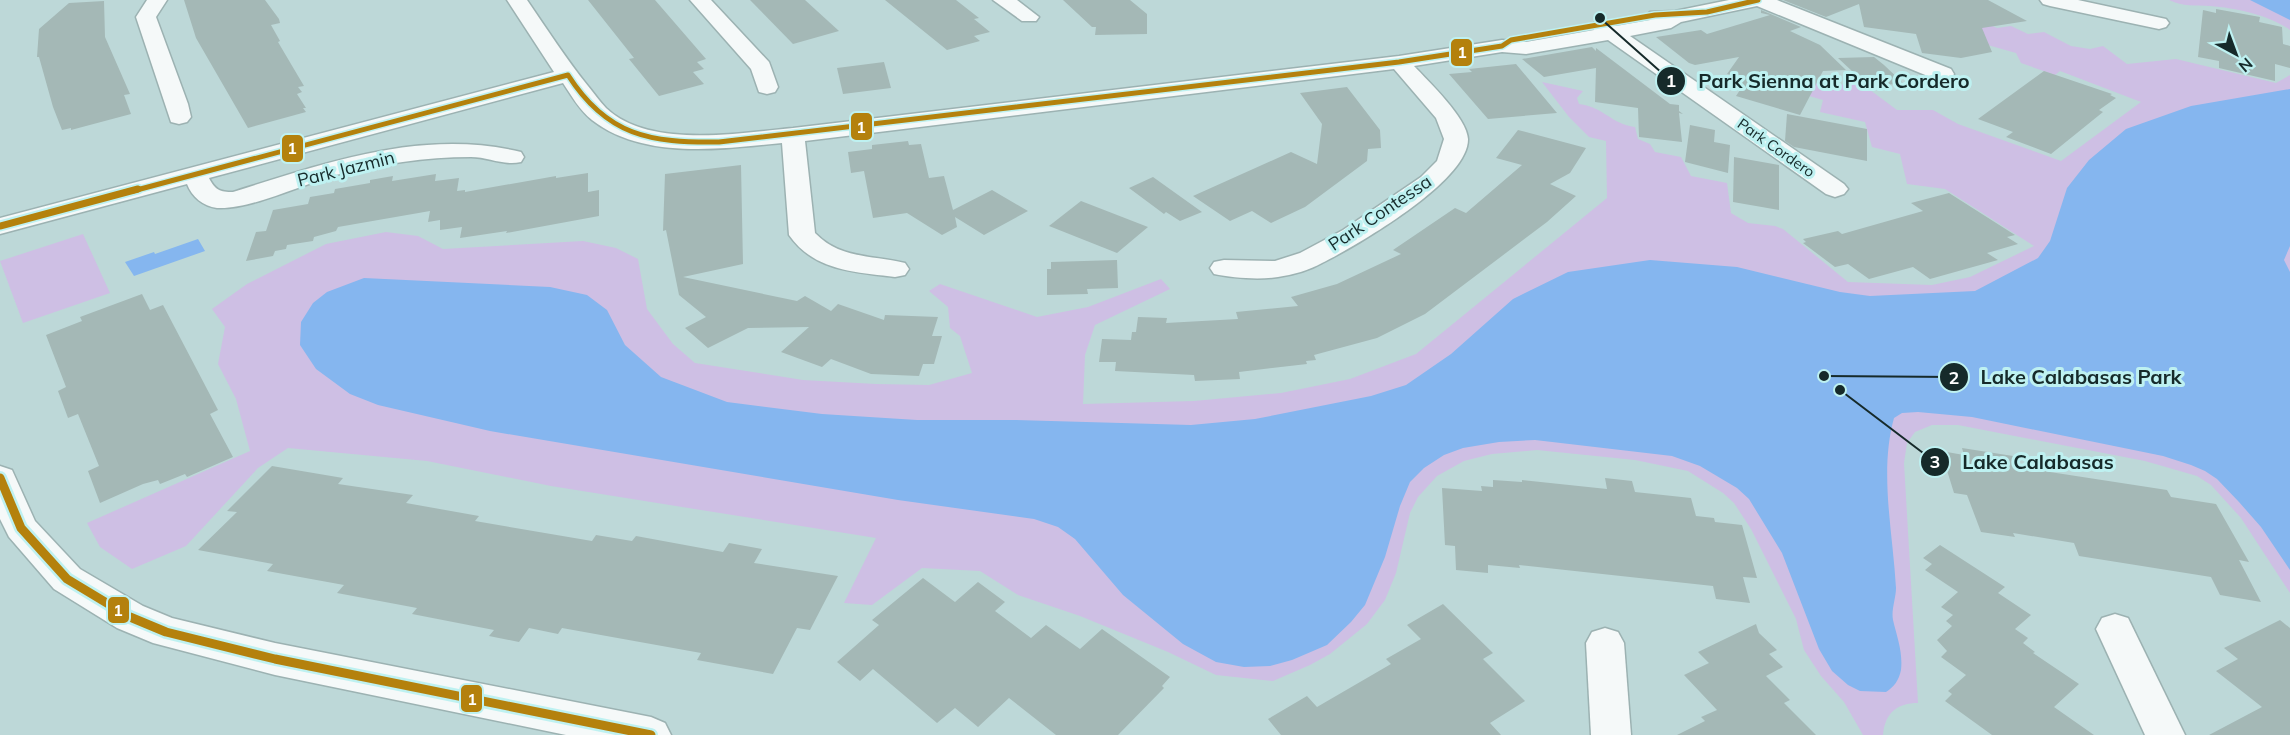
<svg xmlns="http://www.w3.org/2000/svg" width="2290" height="735" viewBox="0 0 2290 735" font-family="Mulish,sans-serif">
<rect width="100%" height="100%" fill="#bdd8d8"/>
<g fill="#cebfe4">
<path d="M2169,0H2290V30C2269,15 2236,8 2210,6C2194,5 2184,7 2169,0Z"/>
<path d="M1978,19L1997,28L2011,26L2028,34L2044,32L2071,46L2090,49L2103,46L2127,64L2176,59L2276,83L2290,75V593L2241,518L2211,485L2197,476L2145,461L1958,425H1932L1915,432L1907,443L1904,463L1918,703C1897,703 1885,713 1883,735H1863L1844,702L1821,676L1804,650L1796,619L1751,529L1734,503L1723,493L1688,471L1635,460L1537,450L1492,454L1464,461L1437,476L1418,497L1410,513L1396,573L1385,600L1367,624L1330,654L1310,665L1273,681L1216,675L1168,652L1080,616L1018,595L980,571L922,568L872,605L844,603L876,538L551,486L427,461L288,448L258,468L186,546L132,569L100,547L87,523L250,451L236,399L218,364L225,327L212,309L247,284L326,244L386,232L418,236L443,249L583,241L616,248L638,259L647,309L673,344L695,363L803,380L876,384L929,385L972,373L960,336L950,328L948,307L929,291L940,284L1037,317L1088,307L1161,279L1170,289L1095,325L1085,355L1083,404L1194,401L1281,393L1350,379L1416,354L1607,198L1606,141L1589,137L1569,117L1542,82L1583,91L1577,98L1579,104C1604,107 1611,124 1635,127L1638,139L1650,144L1655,152L1681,157L1691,176L1727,183L1731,213L1748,223L1775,226L1783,229L1848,282L1932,285L1970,277L2034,246L1945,189L1907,184L1900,154L1872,147L1865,122L1820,112L1823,100L1792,91L1817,74L1837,85L1862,84L1897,110H1933L1958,124L2061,161L2141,102L2060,71L2055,75L2021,63L2016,53L1977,42Z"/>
<polygon points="83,234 110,293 23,323 0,261"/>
</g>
<g fill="#85b6ef">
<polygon points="2250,0 2290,0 2290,20"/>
<path d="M2290,89V246L2284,260L2290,272V570L2261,527L2239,502L2217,479L2205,471L2191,465L2163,456L1972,417L1918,412L1902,413L1894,418C1879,472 1893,533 1896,588C1896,598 1891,610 1893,620C1897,637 1903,652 1901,670C1899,680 1894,687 1886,692L1860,691L1848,685L1832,671L1819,649L1782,553L1749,499L1737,488L1700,466L1672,456L1535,440L1499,442L1463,448L1444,455L1424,468L1410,482L1400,506L1385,557L1365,605L1351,622L1327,645L1292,660L1270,666L1244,667L1216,662L1183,644L1123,595L1075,539L1058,527L1034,519L898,500L490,431L378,405L350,394L316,369L300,345L301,322L313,303L327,292L364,278L550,287L587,295L607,310L625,345L661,377L727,402L822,414L917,420H1015L1191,425L1255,419L1371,396L1406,385L1451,354L1513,299L1568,272L1650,260L1737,267L1840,292L1870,296L1975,291L2038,258L2050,241L2067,188L2089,160L2126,129L2191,106Z"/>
<polygon points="198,239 205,251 134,276 125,262 154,252 155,254"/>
</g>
<g fill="#a4b8b6">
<polygon points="184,0 265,0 279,19 280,23 271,25 280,41 278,42 304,86 298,87 302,92 297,94 306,108 303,108 306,112 248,128 196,38"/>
<polygon points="588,0 655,0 706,59 697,62 704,69 693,72 704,84 659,96 629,59 634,58"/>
<polygon points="750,0 805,0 839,31 793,44"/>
<polygon points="885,0 956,0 979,18 974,19 990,32 974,36 980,41 947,50"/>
<polygon points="1063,0 1130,0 1147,14 1147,34 1095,35 1096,27 1092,27"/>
<polygon points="1783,0 1988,0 2027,21 1982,28 1992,52 1961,58 1922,53 1916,34 1864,27 1859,4 1826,17"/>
<polygon points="104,1 105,37 130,94 124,95 131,114 71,130 71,128 62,130 53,107 39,57 37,57 39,29 69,3"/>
<polygon points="2216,9 2260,17 2259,22 2282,27 2283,44 2290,46 2290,68 2275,64 2275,81 2219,68 2219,61 2198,57 2203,10 2216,13"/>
<polygon points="1761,10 1801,27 1790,31 1820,45 1846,70 1823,71 1800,115 1736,96 1742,87 1735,85 1740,77 1727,74 1739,57 1695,65 1689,63 1656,37 1701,30 1707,34 1770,15 1761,13"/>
<polygon points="1592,47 1596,51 1596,48 1670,104 1679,105 1679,111 1683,114 1679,113 1682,142 1639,137 1638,108 1595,102 1596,68 1544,77 1522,59"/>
<polygon points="1874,57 1884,65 1904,84 1867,85 1838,58"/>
<polygon points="884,62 891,88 843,94 837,68"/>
<polygon points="1516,64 1557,113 1488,119 1449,74 1472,72 1469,69"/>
<polygon points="2044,71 2112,94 2110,95 2116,98 2099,110 2103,112 2051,154 2006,137 2013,132 1978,119"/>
<polygon points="1347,87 1380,130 1381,148 1368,149 1367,161 1305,207 1271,223 1252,211 1230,221 1193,196 1291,152 1317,164 1322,124 1300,93"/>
<polygon points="1787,114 1867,129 1867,161 1794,147 1785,141"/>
<polygon points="1690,125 1715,130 1714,142 1730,145 1728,173 1685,162"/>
<polygon points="1518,130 1586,148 1570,173 1550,184 1576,196 1547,222 1425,314 1377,338 1314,355 1316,360 1306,361 1307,364 1239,372 1240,379 1195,381 1194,375 1115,371 1116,362 1099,362 1102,339 1131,340 1132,332 1136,332 1138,317 1167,318 1166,323 1238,319 1236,312 1298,306 1291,297 1337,284 1401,254 1393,250 1455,208 1466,213 1522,165 1496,158"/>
<polygon points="908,141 909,145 921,144 929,178 944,176 953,210 992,190 1028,211 984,235 955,217 957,227 942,235 907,213 873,218 864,171 851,173 848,152 872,149 872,145"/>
<polygon points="1734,157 1779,165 1779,210 1733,202"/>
<polygon points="741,165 743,264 683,277 797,301 805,296 831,311 838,304 884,320 885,315 938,317 932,336 942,336 934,364 923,364 919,376 871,374 831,359 822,367 781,352 809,327 748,328 708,348 685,328 706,317 679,295 666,230 663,231 665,174"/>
<polygon points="588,173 588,192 599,190 599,216 506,233 507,231 460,238 462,227 440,230 440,220 428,222 430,211 338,227 336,231 314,237 313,241 287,245 286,249 275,251 273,256 246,261 256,232 266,231 273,210 308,204 310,197 334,193 335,189 370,183 370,180 393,176 392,181 436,174 435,181 459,178 457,191 465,190 465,192 556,176 556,178"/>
<polygon points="1153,177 1202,212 1180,221 1166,212 1164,214 1129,188"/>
<polygon points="1949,193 2015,235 2007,237 2018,244 1987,253 1998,260 1930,279 1913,267 1869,279 1848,264 1835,267 1803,243 1806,242 1803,239 1838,231 1842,234 1923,211 1911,203"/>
<polygon points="1081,201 1148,227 1117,253 1049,226"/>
<polygon points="1117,260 1118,288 1087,289 1088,294 1047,295 1047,269 1051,269 1051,262"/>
<polygon points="142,294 150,310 163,305 218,410 210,414 233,457 187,477 185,474 160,484 158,480 143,484 100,503 88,471 99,466 78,414 68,418 58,391 66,387 46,335 82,321 80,317"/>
<polygon points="1962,448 2013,456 2016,464 2029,466 2031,469 2167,490 2171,497 2216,504 2249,562 2239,560 2261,602 2220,595 2211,577 2079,556 2074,543 2013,533 2015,537 1981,532 1967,495 1954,493 1941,451 1964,455"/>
<polygon points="272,466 343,478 338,484 413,495 406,503 479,516 475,521 592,541 596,535 632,541 636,536 723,552 729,543 762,549 754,563 838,576 810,630 797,628 773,674 697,660 701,653 562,628 558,634 529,628 519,642 489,636 494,630 412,614 417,608 337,593 344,585 267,571 273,564 198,550 237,512 227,511"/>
<polygon points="1605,478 1632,481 1635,492 1691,498 1696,516 1714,518 1715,522 1742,525 1757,578 1743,577 1750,603 1716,599 1713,586 1519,565 1520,568 1488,565 1488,573 1456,570 1455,546 1445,545 1442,488 1482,491 1481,486 1493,487 1493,480 1522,482 1522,480 1607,489"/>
<polygon points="1940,545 2005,587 1998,593 2031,615 2015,629 2028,638 2023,643 2035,652 2033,653 2079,684 2054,707 2094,735 1992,735 1945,701 1952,694 1948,691 1966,675 1941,657 1947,651 1937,640 1952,626 1946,621 1953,615 1941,607 1958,592 1925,570 1932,564 1923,558"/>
<polygon points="923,578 955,602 978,582 1005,602 995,611 1031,638 1046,625 1080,649 1102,629 1170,677 1162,686 1164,688 1118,735 1056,735 1009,698 978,727 955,708 937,723 873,669 860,681 837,662 879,625 872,620"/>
<polygon points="1443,604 1493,653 1483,659 1525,701 1490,723 1501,735 1281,735 1268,719 1307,696 1317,707 1391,664 1386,659 1421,639 1407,625"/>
<polygon points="2280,620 2290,628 2290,735 2209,735 2262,707 2216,671 2238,659 2224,648"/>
<polygon points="1756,624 1759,633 1777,650 1769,654 1783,667 1766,676 1790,700 1784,703 1816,735 1677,735 1705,721 1701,717 1717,710 1684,675 1709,663 1698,652"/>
</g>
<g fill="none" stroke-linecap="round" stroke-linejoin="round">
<defs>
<g id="street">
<polygon points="147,0 167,0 156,17 188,104 191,117 187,122 179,124 171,122 136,17"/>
<path d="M507,0H527C547,29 566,59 588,86C594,93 599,101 606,108C649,149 739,133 793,128L1399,56L1502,40L1526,42L1594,30L1592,26L1595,22L1602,20L1616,26L1650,20L1647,16L1650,12L1675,11L1729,0H1777L1951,69L1954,74L1951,79L1943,81L1935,79L1757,6L1681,22L1671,28L1630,36L1844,184L1848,189L1844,194L1835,197L1826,194L1608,40L1526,54L1502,52L1414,66C1429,82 1467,118 1468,139C1469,181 1356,246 1322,263C1310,270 1292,275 1278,277C1259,280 1233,278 1214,274L1210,268L1214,262L1224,260L1275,261L1300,253L1343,230L1421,177L1437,161L1444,139L1436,118L1394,69L805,141L815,233C840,259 872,255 905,263L909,269L905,275L895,277C855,272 814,271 789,235L782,143C722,149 643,160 592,120C580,111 571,95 563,83L209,178C215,190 220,192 233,192C325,163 423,128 521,152L524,157L521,162C504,166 488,157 471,157C425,157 380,164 336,175C303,184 250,210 217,208C203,206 192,197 187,184L0,234V218L554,72Z"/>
<polygon points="690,0 711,0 769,62 778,87 775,92 767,94 759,92 751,69"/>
<polygon points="993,0 1017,0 1039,17 1036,21 1022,21"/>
<polygon points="2040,0 2078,0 2166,19 2169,23 2166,27 2159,29 2050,6 2043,4"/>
<polygon points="0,466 12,470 35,521 80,569 143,606 172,618 275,643 651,717 665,723 671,735 566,735 275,675 153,643 117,628 54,589 9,537 0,519"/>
<polygon points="2115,614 2128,618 2185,735 2145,735 2096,629 2102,618"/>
<polygon points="1605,628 1618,632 1624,643 1631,735 1591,735 1586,643 1592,632"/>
</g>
</defs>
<use href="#street" stroke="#9cb2b2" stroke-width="3"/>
<use href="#street" fill="#f5f9f9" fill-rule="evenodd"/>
<defs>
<path id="bus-1-far2" d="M133,191L568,75C607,136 650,143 719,142L1399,62L1502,46L1511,40L1655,15L1707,12L1758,0"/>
<polyline id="bus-1-far1" points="0,226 138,189"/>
<polyline id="bus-1" points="0,478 21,528 67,579 130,617 166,632 275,659 651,735"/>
</defs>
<use href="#bus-1-far2" stroke="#bef1f1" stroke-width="8"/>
<use href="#bus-1-far1" stroke="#bef1f1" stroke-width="11"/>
<use href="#bus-1" stroke="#bef1f1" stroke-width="14"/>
<use href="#bus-1-far2" stroke="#b4810d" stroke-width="5"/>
<use href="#bus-1-far1" stroke="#b4810d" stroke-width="7"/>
<use href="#bus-1" stroke="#b4810d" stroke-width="9"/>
</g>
<g text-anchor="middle" stroke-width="6" stroke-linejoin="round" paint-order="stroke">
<g font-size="15" fill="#162a2a" stroke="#bef1f1">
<text transform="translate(1776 148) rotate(35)" y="5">Park Cordero</text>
</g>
<g font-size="18" fill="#162a2a" stroke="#bef1f1">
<text transform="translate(346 169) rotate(-14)" y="6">Park Jazmin</text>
<text transform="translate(1380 213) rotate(-34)" y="6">Park Contessa</text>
</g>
</g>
<path fill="none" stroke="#162a2a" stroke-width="2" d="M1600 18L1671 81M1824 376L1954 377M1840 390L1935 462"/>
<g fill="#162a2a" stroke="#bef1f1" stroke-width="2">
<circle cx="1600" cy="18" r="6"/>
<circle cx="1824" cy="376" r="6"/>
<circle cx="1840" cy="390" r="6"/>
<circle cx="1671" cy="81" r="15"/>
<circle cx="1954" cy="377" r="15"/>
<circle cx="1935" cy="462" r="15"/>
</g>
<g font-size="18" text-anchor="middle" font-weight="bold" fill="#fff">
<text x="1671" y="87">1</text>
<text x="1954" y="384">2</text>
<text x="1935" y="468">3</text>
</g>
<g font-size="20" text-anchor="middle" font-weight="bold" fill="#162a2a" stroke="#bef1f1" stroke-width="6" stroke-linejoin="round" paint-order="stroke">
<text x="1834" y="88">Park Sienna at Park Cordero</text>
<text x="2081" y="384">Lake Calabasas Park</text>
<text x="2038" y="469">Lake Calabasas</text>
</g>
<g stroke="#bef1f1" stroke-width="2">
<rect x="1450" y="38" width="23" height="29" rx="6" fill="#b4810d"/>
<rect x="850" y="112" width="23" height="29" rx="6" fill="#b4810d"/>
<rect x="281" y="134" width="23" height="29" rx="6" fill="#b4810d"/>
<rect x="107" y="596" width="23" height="28" rx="6" fill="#b4810d"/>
<rect x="460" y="684" width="23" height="29" rx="6" fill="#b4810d"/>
</g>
<g font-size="16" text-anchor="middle" font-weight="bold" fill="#fff">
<text x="1462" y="58">1</text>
<text x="861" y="133">1</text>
<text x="292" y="154">1</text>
<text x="118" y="616">1</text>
<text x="472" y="705">1</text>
</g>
<g transform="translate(2236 54) rotate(139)" stroke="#bef1f1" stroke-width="4.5" paint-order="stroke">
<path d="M0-4.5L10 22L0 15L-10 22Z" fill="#162a2a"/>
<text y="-9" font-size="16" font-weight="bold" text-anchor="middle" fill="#162a2a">N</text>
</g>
</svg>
